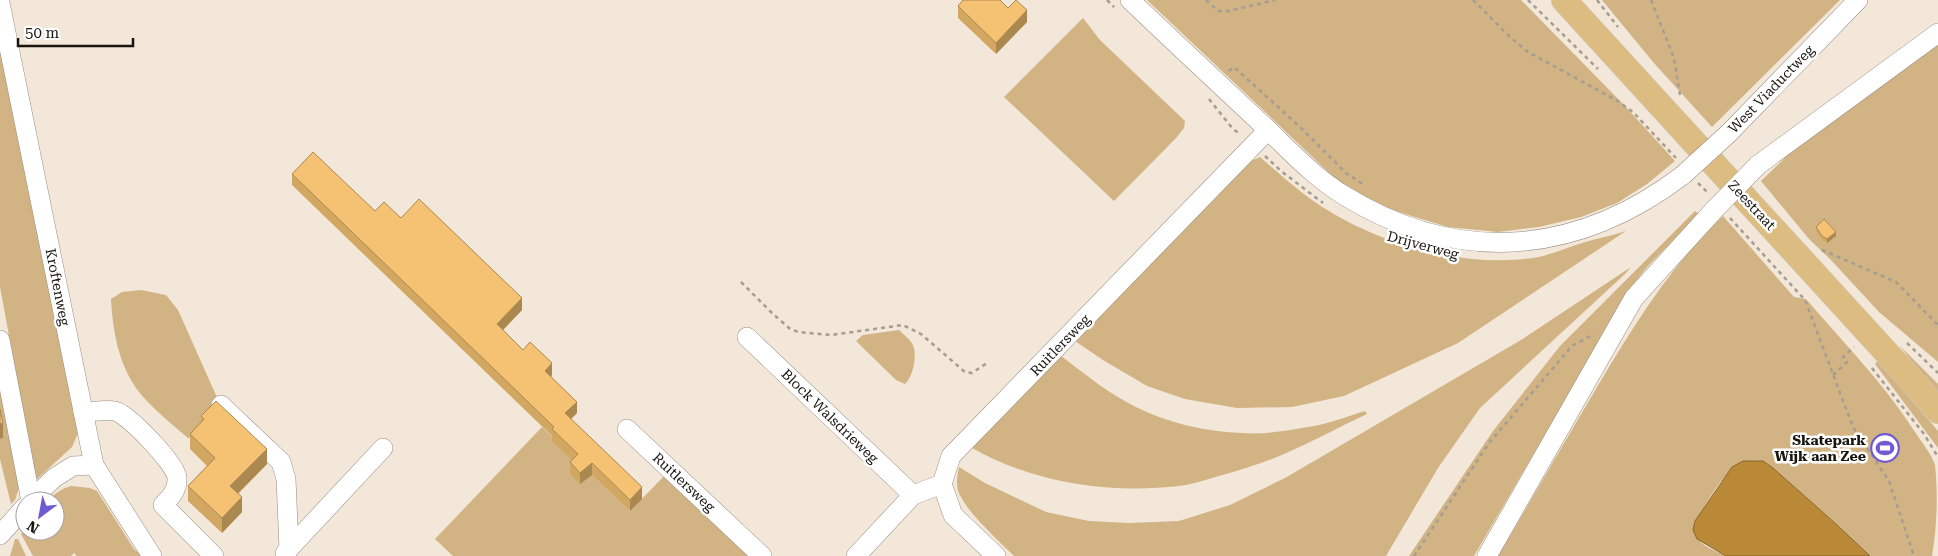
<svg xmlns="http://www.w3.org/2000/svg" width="1938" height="556" viewBox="0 0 1938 556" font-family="'Roboto Serif',serif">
<rect width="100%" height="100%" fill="#f2e7d8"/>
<g fill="#d2b384">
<polygon points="1147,0 1521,0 1625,106 1675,161 1647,184 1617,203 1581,217 1539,227 1498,232 1448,227 1385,208 1342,185"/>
<polygon points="1602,0 1840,0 1712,127 1653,62"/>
<polygon points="1083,18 1100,40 1185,121 1184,128 1177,137 1114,201 1004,97"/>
<polygon points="0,42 78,433 72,447 36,480 0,287"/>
<polygon points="1938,44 1938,362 1879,312 1830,259 1809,239 1761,181 1783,160 1795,144"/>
<path d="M1260,157C1282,176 1304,196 1329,211C1388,247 1470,269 1539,257C1552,254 1566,248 1579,244C1594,239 1611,236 1626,231L1458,343L1344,396L1292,407L1237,408L1185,399L1147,386L1103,360L1075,341L1251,161Z"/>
<polygon points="1695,211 1699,214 1647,267 1630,289 1474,556 1409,556 1493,431 1560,346"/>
<path d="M1723,216L1794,297L1806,299C1844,343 1886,386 1917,435C1923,444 1932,455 1935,465C1938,494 1937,527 1932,556H1870L1836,524L1773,468C1734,441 1714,495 1695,521C1690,543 1709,547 1726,556H1498C1529,504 1559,451 1590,399C1628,335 1668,267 1723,216Z"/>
<path d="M1631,267L1625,274L1480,408L1438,468L1386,556H1014C999,541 971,516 961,497C955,488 957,477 959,467L985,483L1046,512L1089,521L1129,523L1179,521L1230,505L1285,478L1521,340Z"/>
<path d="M141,290L166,295L178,310L219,402L193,437L188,438C173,425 158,413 145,399C120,372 113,335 111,299L122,292Z"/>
<path d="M899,330C903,334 908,338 911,342C919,352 913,377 905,384L896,380L856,341L863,335Z"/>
<polygon points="1899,345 1938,384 1938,395"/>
<path d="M1061,356C1085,374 1109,394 1136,407C1168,423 1207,432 1242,433C1265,435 1291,430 1314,426C1331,423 1348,416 1365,411L1367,414C1339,427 1312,442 1284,454C1261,464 1236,471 1212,478C1201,481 1190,485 1179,486C1109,494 1034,483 972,448Z"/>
<polygon points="1878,360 1938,431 1938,448 1875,364"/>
<polygon points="0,364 20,485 15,500 11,504 0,459 0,439 3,438 0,423"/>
<polygon points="542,427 630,511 668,472 755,556 453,556 435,539"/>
<path d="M71,486L90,488L97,491L134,549L142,556H77L74,553L71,556H33L21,534L25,529V531H55V501H48C55,493 61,489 71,486Z"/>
<polygon points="15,539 18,539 26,556 10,556"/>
</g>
<polygon fill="#b98937" stroke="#89662b" points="1743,461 1763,461 1773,468 1836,524 1870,556 1726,556 1697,539 1693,530 1695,521 1732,467"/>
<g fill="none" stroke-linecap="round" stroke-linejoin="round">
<defs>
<g id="minor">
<path d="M1130,0C1175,43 1220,85 1265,127C1290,151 1315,178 1345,196C1459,266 1578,255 1683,175"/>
<polyline points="0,3 94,465 152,556"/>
<polyline points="1729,133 1858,0"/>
<polyline points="1758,165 1938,33"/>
<polyline points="747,337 913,495"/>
<polyline points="0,340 31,501"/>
<polyline points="221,405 281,462 286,479 289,549"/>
<path d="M83,412C93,412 105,409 115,411C128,414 176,464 177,478C178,490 170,498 163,505L214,556"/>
<polyline points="627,429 762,556"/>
<polyline points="942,484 953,515 996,556"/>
<polyline points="30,501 54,478 73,466 94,465"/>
<polyline points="0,535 25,507"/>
<polyline points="285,553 383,448"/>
<polyline points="856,556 913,495 942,484 951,456 1268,130"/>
<polyline points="1487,556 1634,298 1715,209"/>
</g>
<polyline id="major" points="1564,0 1907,375 1938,411"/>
</defs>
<use href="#minor" stroke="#978e80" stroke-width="20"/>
<use href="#major" stroke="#ccccca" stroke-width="26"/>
<g stroke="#a59d91" stroke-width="2.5" stroke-dasharray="4 4" stroke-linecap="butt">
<polyline points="1107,0 1114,7"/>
<polyline points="1206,0 1218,11 1229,11 1275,0"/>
<polyline points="1473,0 1510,37 1528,52 1616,100 1633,112 1676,158"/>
<polyline points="1528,0 1598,69"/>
<polyline points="1597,0 1618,27"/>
<polyline points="1651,0 1674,58 1680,95"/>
<polyline points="1229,71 1234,67 1299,126 1346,173 1364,185"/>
<polyline points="1209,99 1233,129 1240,134"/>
<polyline points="1265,156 1281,171 1323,203"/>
<polyline points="1698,183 1708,193"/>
<polyline points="1730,218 1805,300 1853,427 1889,481 1914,556"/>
<polyline points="1822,250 1896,282 1938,325"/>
<polyline points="741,282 772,313 789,328 798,332 831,335 903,325 921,334 965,372 972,373 987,363"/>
<polyline points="1907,343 1938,373"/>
<polyline points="1872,368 1924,434 1938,457"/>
<polyline points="1833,375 1847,362 1843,357 1854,347"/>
<polyline points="1414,556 1489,443 1572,346 1594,334"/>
</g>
<use href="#minor" stroke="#fff" stroke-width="19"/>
<use href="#major" stroke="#ddbc81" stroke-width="25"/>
<defs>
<g id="minor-bridge">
<polyline points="1683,175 1729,133"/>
<polyline points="1715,209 1758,165"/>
</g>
</defs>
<use href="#minor-bridge" stroke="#978e80" stroke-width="20" stroke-linecap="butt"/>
<use href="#minor-bridge" stroke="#fff" stroke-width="19"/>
</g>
<g fill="#d2a762">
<polygon points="958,6 1008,8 1027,22 996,54 958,18"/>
<polygon points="292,174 375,211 401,218 522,310 503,330 523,350 552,375 551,376 577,413 571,419 642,499 630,511 592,475 580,484 570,474 570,462 572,460 552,441 552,436 292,185"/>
<polygon points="1816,227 1836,236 1827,243 1822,240 1816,231"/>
<polygon points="201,416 267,464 238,494 242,512 222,533 188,501 188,486 207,466 190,449 190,434 201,422"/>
</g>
<g fill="#ab8850">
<polygon points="1027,10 1027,22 996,54 996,43"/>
<polygon points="1836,232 1836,236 1827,243 1827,239"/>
<polygon points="522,298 522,310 497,336 497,324"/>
<polygon points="552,363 552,375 545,382 545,371"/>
<polygon points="577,402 577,413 565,425 565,413"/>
<polygon points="3,423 3,438 0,439 0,424"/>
<polygon points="267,449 267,464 230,501 230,486"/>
<polygon points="592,463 592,475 580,484 580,473"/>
<polygon points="642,487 642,499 630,511 630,500"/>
<polygon points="242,497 242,512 222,533 222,518"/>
</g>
<g fill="#f4c272" stroke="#ab8850">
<polygon points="963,0 1000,0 1008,8 1016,0 1027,10 996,43 958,6"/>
<polygon points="313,152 375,211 384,202 401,218 419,199 522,298 497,324 523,350 530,342 552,363 545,371 577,402 565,413 642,487 630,500 592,463 580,473 570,462 578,454 552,429 554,427 292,174"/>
<polygon points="1824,219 1836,232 1827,239 1822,236 1816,227"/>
<polygon points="216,401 267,449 230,486 242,497 222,518 188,486 215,458 190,434 204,419 201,416"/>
<polygon points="0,409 3,423 0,424"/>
</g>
<defs>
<symbol id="stadium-ring" viewBox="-11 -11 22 22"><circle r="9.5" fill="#fff" stroke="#7059d3" stroke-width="1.5"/><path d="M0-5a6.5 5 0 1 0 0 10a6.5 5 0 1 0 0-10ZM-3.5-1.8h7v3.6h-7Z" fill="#7059d3"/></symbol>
</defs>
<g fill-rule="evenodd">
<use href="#stadium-ring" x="1869" y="432" width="32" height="32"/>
</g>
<g text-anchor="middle" stroke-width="5" stroke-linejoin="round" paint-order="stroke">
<g font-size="14" fill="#18150f" stroke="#fff">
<text transform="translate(1771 89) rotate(-46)" y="5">West Viaductweg</text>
<text transform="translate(1752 205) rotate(47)" y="5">Zeestraat</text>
<text transform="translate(1423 245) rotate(15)" y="5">Drijverweg</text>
<text transform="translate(58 287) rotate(79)" y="5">Kroftenweg</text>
<text transform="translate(1060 345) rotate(-46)" y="5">Ruitlersweg</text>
<text transform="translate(830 416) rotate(44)" y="5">Block Walsdrieweg</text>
<text transform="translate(684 482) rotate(43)" y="5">Ruitlersweg</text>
</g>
<g font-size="14" font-weight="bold" fill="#18150f" stroke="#fff" text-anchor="end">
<text x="1866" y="445">Skatepark<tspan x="1866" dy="16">Wijk aan Zee</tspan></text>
</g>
</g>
<g transform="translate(40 516) rotate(212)"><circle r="24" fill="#ffffff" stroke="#a3a19f"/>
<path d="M0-4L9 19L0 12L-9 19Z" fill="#7059d3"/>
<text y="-8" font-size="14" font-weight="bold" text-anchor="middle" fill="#18150f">N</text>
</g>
<path d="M18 38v8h115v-8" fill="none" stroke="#18150f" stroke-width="2.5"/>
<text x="25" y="38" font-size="15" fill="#18150f" stroke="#ffffff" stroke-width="4" paint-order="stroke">50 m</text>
</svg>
